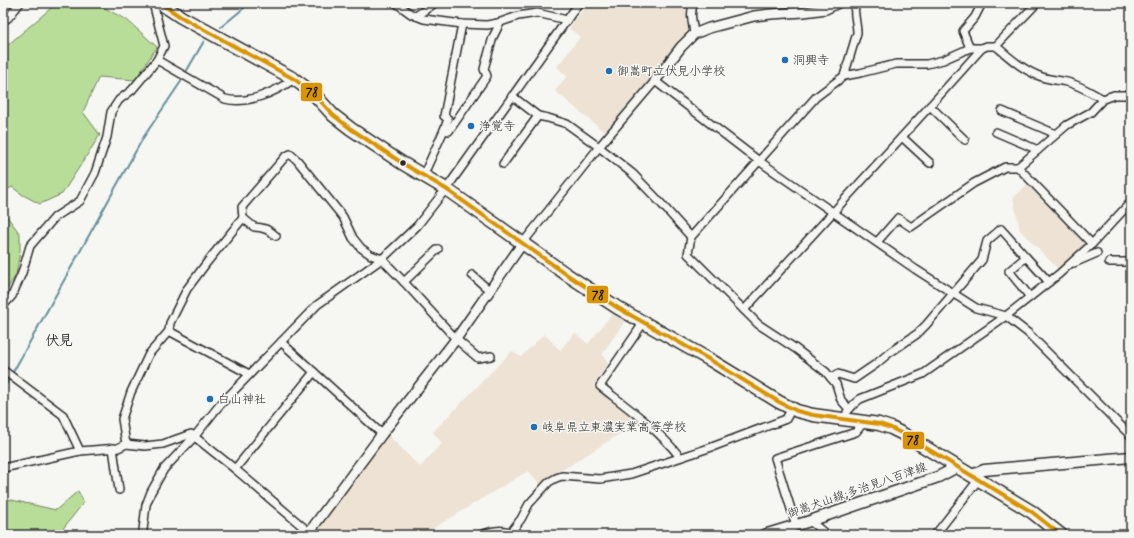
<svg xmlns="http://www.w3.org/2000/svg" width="1134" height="538" viewBox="0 0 1134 538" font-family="Mynerve,'Klee One',sans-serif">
<rect width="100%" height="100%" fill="#f6f6f2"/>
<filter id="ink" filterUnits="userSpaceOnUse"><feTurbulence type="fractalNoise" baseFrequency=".025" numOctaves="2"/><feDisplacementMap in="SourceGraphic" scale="8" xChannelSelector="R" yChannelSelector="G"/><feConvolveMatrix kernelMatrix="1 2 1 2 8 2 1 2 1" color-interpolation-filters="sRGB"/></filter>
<g filter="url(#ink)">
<g fill="#ede2d3">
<polygon points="588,3 692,3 688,12 688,31 607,134 555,91 567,76 557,67 580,37 569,28"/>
<polygon points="1029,183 1086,244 1059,270 1020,230 1013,197"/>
<polygon points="612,314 625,321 602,354 608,364 593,386 640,421 540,484 528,471 422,535 311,535 388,435 420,467 442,443 433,432 512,351 521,357 544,334 560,350 575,333 588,344"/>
</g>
<g fill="#b7dd98" stroke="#718462">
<polygon points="57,3 95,3 127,20 157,47 135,80 99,77 83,112 100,135 62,194 40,204 23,195 12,187 3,192 3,49"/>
<polygon points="3,211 20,234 20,251 16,275 3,295"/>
<polygon points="78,491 84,502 58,535 3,535 3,498 56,510"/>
</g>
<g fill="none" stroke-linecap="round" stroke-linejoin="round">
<g stroke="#628f9c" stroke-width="2">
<polyline points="221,27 250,3"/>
<polyline points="186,72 204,41"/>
<polyline points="12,374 143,138 182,80"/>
<polyline points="3,386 7,383 9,377"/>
</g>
<defs>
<g id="minor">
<polyline points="396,3 411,14 424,19 462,24 487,25 498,23 518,16 537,13 567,20"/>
<polyline points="416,16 435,3"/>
<polyline points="3,21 8,18 20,3"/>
<path d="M694,34C693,23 689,13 694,3"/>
<path d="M996,46C1010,58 1024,71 1042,77C1050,80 1059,80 1067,82C1080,85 1091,93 1103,99"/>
<polyline points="970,48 963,31 975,17 982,3"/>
<path d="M157,60L225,99C248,105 275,92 294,79"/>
<path d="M844,76L857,33C857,23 853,13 855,3"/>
<polyline points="512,96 538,116 548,118 567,124 599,147 633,174 658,200 691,237"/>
<polyline points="930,106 965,140"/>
<polyline points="1002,111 1056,134"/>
<polyline points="444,130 449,131 487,76 484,69 493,37 498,27 498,23"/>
<polyline points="996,132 1038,150"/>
<polyline points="902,137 930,163"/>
<polyline points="503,164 538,116"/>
<polyline points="1018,167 1092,244"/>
<polyline points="423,176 444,130 448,119 444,116 462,24"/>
<path d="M243,218L254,227C263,227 270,230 276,236"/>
<polyline points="877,242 898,218 911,227 974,183 1005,167 1018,167 1067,125 1091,112 1103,99 1114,95 1131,95"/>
<polyline points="522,244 599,147 655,81 759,161 915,269 976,308 1006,316 1028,333 1131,436"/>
<polyline points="1109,262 1126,262 1131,263"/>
<polyline points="1074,263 1097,253"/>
<polyline points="472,275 490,291"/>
<polyline points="404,282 438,249"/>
<polyline points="1030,297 1009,271 1026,257 1049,282"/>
<polyline points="3,306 12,296 22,273 30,246 55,217 80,201 95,173 107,137 111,112 119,100 132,90 157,60 164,46 153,3"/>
<polyline points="744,310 930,106 982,48 987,46 996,46 1037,3"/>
<path d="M644,322L600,386C628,408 658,429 680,457"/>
<polyline points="169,331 249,374"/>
<polyline points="281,342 382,434"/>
<polyline points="3,370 63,415 80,451"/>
<polyline points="831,378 838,374 854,379 876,364 889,353 917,334 926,325 982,260 987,241 1001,229 1026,257"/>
<polyline points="849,409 841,400 836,384 826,372 796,349 758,324 688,254 691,237 816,97 844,76 860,73 896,64 927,64 943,60 970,48 982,48"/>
<polyline points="847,412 854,404 860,399 923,374 1006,316 1059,274 1092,244 1131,202"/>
<polyline points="126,444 122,419 131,392 149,354 169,331 170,323 187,289 208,261 243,218 242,207 285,157 290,154 297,160 343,217 353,238 361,248 371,255 382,259 404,282 456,339 478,358 491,356"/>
<polyline points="113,448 119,490"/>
<polyline points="3,468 80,451 118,448 126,444 145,446 163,444 191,434 235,469 309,532"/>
<polyline points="235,469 314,372"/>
<polyline points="810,521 827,535"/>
<polyline points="796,525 775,458 856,432 864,422"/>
<polyline points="143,535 143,530 146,505 151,492 164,469 195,436 218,407 317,305 382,259 417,226 449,185 579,3"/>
<path d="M480,535C491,531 499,529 511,532L521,519L529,504L549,482L556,478L562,476L600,479L631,474L712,447L786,419L792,408"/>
<polyline points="791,535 792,527"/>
<polyline points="935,535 979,479"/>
</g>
<g id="tertiary">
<polyline points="655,81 681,47 694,34 709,28 754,16 771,14 804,12 826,9 838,3"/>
<polyline points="307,535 382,434 456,339 522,244"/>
</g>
<g id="secondary">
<polyline points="972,475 984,470 1131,457"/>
<polyline points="764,535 810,521 938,477 957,467"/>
</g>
<polyline id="trunk" points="160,3 181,17 294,79 313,93 333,115 351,129 402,163 446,189 566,274 618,308 712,361 779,402 797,411 813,415 879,424 891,428 903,434 1032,512 1061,535"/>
</defs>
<use href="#minor" stroke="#2b2b2b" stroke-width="10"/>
<use href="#tertiary" stroke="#2b2b2b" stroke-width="12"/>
<use href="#secondary" stroke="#2b2b2b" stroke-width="13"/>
<use href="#trunk" stroke="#2b2b2b" stroke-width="15"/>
<use href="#minor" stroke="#f6f6f2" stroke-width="7"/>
<use href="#tertiary" stroke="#f6f6f2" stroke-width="9"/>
<use href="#secondary" stroke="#f6f6f2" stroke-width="10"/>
<use href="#trunk" stroke="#f6f6f2" stroke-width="12"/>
<defs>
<polyline id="bus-1" points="160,3 181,17 294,79 313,93 333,115 351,129 402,163 446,189 566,274 618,308 712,361 779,402 797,411 813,415 879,424 891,428 903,434 1032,512 1061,535"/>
</defs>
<use href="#bus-1" stroke="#f6f6f2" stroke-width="7"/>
<use href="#bus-1" stroke="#d89406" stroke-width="4"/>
</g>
</g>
<g fill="#1f6fb2" stroke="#f6f6f2" stroke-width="1.5">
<circle cx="785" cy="60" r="4"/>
<circle cx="609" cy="71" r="4"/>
<circle cx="471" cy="126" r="4"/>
<circle cx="210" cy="399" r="4"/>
<circle cx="534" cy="427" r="4"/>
</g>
<circle fill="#2b2b2b" stroke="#f6f6f2" stroke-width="1.5" cx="403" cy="163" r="3.5"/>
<g text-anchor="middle" stroke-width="3" stroke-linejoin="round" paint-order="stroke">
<g font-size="12" fill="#2b2b2b" stroke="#f6f6f2" text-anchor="start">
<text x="793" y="64">洞興寺</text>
<text x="617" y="75">御嵩町立伏見小学校</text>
<text x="479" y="130">浄覚寺</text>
<text x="218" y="403">白山神社</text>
<text x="542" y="431">岐阜県立東濃実業高等学校</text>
</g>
<g font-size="12" fill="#2b2b2b" stroke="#f6f6f2">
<text transform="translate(857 490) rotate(-19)" y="4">御嵩犬山線;多治見八百津線</text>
</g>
<g font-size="14" font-weight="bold" fill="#2b2b2b" stroke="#f6f6f2">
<text x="59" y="345">伏見</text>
</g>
</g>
<g stroke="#f6f6f2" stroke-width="1.5">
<rect x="300" y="82" width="23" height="20" rx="4" fill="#d89406"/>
<rect x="586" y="285" width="23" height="19" rx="4" fill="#d89406"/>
<rect x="902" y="431" width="23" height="19" rx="4" fill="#d89406"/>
</g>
<g font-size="11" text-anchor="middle" font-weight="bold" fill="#111">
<text x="312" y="96">78</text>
<text x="598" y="299">78</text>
<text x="913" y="444">78</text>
</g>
<rect width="1134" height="538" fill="none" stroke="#f6f6f2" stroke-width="16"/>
<rect x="8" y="8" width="1118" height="522" fill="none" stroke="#2b2b2b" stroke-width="1.5" filter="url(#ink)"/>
</svg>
